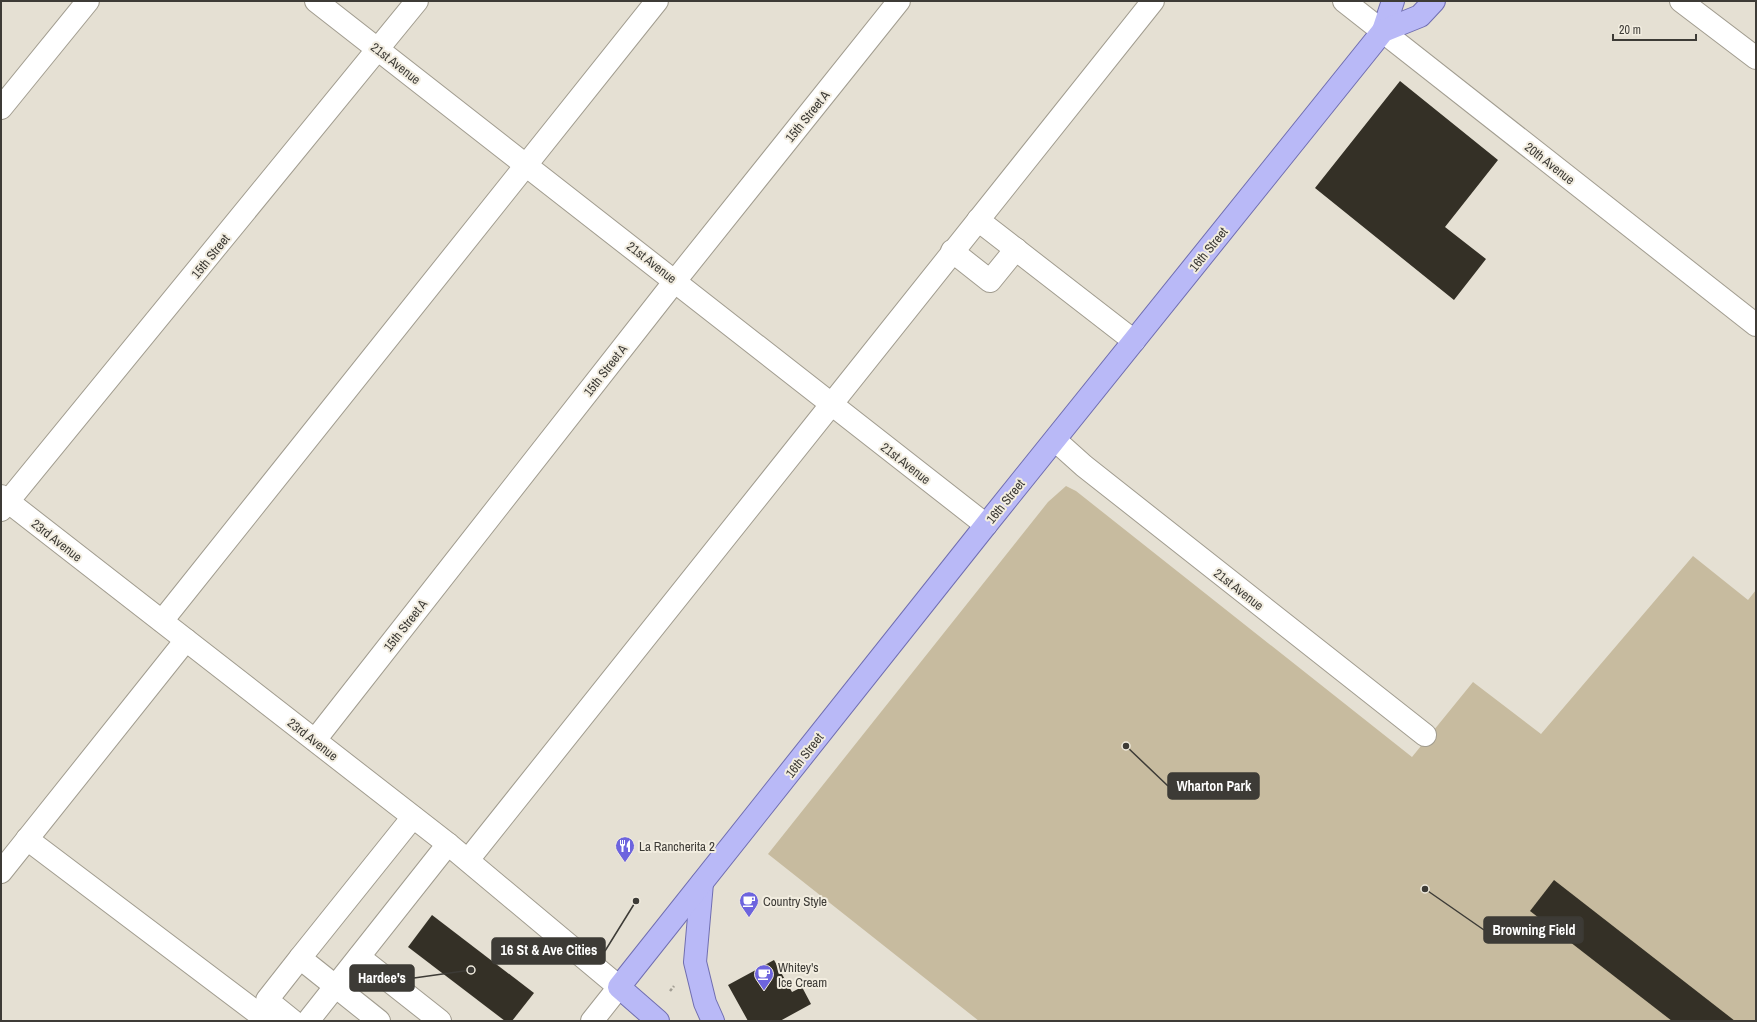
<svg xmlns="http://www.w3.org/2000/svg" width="1757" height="1022" viewBox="0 0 1757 1022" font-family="'Archivo Narrow',sans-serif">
<rect width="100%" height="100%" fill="#e5e0d3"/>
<polygon fill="#c7bb9f" points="1066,486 1076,491 1412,757 1473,682 1541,734 1693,556 1748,600 1756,590 1756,1021 979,1021 768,854 1048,502"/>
<g fill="#343026">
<polygon points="1400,81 1498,160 1445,227 1486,259 1454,300 1315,188"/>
<polygon points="1554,880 1735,1021 1672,1021 1530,911"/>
<polygon points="432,915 534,993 512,1021 505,1021 408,947"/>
<polygon points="774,960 792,992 802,987 811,1004 780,1021 748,1021 728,985"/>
</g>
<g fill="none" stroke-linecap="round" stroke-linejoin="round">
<defs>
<g id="minor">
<polyline points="316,1 986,525"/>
<polyline points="1344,1 1756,325"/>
<polyline points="1681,1 1756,58"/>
<polyline points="1,108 88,1"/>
<polyline points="978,220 1134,341"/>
<polyline points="952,251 990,281 1016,249"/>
<polyline points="1055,440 1084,466 1425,735"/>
<polyline points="1,496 448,844 619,987 592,1021"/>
<polyline points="1,510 417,1"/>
<polyline points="162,621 657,1"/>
<polyline points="315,740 675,281 899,1"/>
<polyline points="27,839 268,1021"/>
<polyline points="468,860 1153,1"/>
<polyline points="1,872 186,640"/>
<polyline points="359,957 440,1021"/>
<polyline points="293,1021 267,1000 300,958"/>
<polyline points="308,1021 448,844"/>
<polyline points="379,1021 300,958 413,817"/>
</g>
<g id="major">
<polyline points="1383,31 1393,1"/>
<polyline points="702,883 695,962 705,1003 713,1021"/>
<polyline points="658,1021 619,987 986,525 1383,31 1420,16 1434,1"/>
</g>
</defs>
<use href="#minor" stroke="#a19c8f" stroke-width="24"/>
<use href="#major" stroke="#706eb0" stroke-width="24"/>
<polyline stroke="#a29e94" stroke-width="2.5" stroke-dasharray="3 2" stroke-linecap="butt" points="670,991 674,986"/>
<use href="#minor" stroke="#fff" stroke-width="22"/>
<use href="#major" stroke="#b9b9f7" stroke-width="22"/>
</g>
<defs>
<symbol id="restaurant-pin" viewBox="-11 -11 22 30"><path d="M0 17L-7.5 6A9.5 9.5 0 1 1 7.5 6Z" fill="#6d64de" stroke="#f2ede0"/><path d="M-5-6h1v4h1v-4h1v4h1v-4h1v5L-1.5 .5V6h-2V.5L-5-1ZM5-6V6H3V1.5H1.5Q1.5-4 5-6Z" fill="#fff"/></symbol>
<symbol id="cafe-pin" viewBox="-11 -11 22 30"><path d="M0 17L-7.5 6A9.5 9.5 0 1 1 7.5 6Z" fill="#6d64de" stroke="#f2ede0"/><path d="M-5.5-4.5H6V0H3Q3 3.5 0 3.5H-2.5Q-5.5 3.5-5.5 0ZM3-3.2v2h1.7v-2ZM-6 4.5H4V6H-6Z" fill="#fff"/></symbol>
</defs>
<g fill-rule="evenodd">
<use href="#restaurant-pin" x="614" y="835" width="22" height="30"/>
<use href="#cafe-pin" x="738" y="890" width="22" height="30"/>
<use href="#cafe-pin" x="753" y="963" width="22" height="30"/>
</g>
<g text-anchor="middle" stroke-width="4" stroke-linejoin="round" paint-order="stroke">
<g font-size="13" fill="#3d3b36" stroke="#f2ede0">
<text transform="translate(396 63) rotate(38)" y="5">21st Avenue</text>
<text transform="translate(807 116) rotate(-51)" y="5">15th Street A</text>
<text transform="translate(1550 163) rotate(38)" y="5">20th Avenue</text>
<text transform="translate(1208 249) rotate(-51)" y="5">16th Street</text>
<text transform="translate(210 256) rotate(-51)" y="5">15th Street</text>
<text transform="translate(652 262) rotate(38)" y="5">21st Avenue</text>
<text transform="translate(605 370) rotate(-52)" y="5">15th Street A</text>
<text transform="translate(906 463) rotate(38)" y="5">21st Avenue</text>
<text transform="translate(1005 501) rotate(-51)" y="5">16th Street</text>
<text transform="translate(57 540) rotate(38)" y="5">23rd Avenue</text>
<text transform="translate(1239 589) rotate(38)" y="5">21st Avenue</text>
<text transform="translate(405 625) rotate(-52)" y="5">15th Street A</text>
<text transform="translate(313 739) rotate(38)" y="5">23rd Avenue</text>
<text transform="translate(804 755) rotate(-52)" y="5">16th Street</text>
</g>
<g font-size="13" fill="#3d3b36" stroke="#f2ede0" text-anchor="start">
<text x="639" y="851">La Rancherita 2</text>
<text x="763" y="906">Country Style</text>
<text x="778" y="972">Whitey's<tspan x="778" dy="15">Ice Cream</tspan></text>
</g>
</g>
<path fill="none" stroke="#3d3b36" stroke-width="1.5" d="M1126 746L1168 786M1425 889L1484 930M636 901L605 951M471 970L414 978"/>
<g fill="#3d3b36" stroke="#f2ede0" stroke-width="1.5">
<circle cx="1126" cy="746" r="4"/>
<circle cx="1425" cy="889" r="4"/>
<circle cx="636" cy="901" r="4"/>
<circle cx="471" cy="970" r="4"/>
</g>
<g fill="#3d3b36" stroke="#3d3b36" stroke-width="1.5">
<rect x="1168" y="773" width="91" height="26" rx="4"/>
<rect x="1484" y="917" width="99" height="26" rx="4"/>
<rect x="492" y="938" width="113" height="26" rx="4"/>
<rect x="350" y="965" width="64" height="26" rx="4"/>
</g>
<g font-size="14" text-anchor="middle" font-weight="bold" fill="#fff">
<text x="1214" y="791">Wharton Park</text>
<text x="1534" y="935">Browning Field</text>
<text x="549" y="955">16 St &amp; Ave Cities</text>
<text x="382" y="983">Hardee's</text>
</g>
<rect width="1757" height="1022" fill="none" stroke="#3d3b36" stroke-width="4"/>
<path d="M1613 34v6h83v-6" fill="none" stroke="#3d3b36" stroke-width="2"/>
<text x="1619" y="34" font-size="12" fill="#3d3b36" stroke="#f2ede0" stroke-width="3" paint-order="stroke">20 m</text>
</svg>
